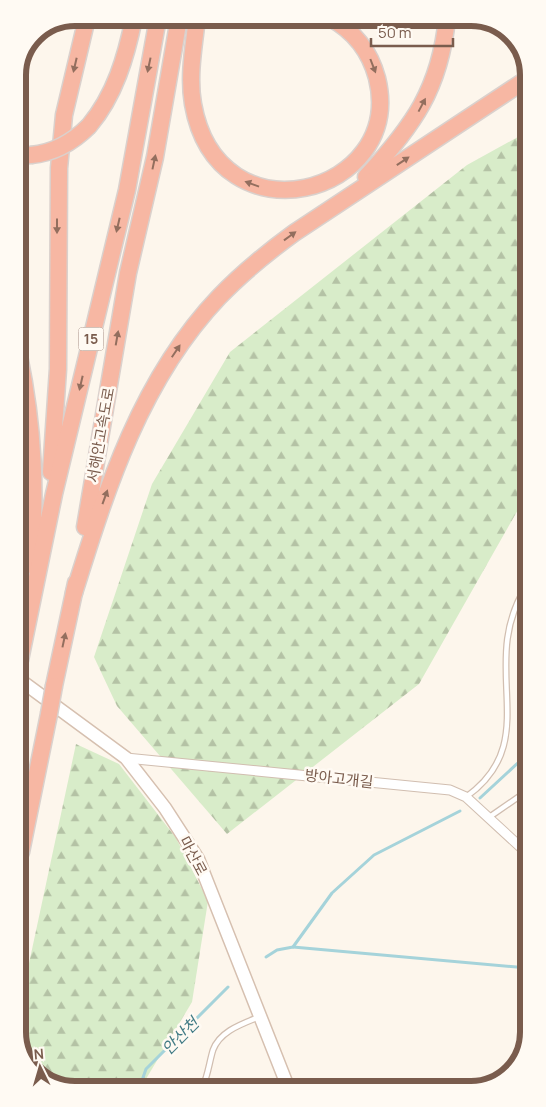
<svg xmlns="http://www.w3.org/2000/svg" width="546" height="1107" viewBox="0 0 546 1107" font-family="Manrope,'Noto Sans KR',sans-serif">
<defs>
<pattern id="forest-firs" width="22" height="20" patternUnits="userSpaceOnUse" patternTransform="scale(1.25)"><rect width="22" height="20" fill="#d8ecc9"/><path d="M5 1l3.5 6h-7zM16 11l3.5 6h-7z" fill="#b4c2a5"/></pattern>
</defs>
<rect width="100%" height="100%" fill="#fdf6ec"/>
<g fill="url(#forest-firs)">
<polygon points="525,133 526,502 519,508 419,684 227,834 117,706 94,657 152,484 230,352 467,165"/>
<polygon points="76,744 119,764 176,838 208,901 192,1002 140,1089 72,1089 40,1078 22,1053 22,996"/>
</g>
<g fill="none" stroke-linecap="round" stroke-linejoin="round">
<g stroke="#a5d3da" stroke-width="3">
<polyline points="527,618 527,628"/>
<polyline points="480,798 520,761 527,747"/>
<polyline points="293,947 528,968"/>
<polyline points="266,957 277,950 293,947 332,893 374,855 460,811"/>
<polyline points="139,1089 146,1069 228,987"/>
</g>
<defs>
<g id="lane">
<path d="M466,797C546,740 475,666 527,585"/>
<polyline points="488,818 527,791"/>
<path d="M202,1088C208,1076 209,1063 213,1050C220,1031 242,1024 259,1017"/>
</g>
<polyline id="street" points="126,758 450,790 466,797 528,854"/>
<polyline id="secondary" points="20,680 126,758 165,808 198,859 288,1087"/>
<g id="highway">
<path d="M197,18C194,45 188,76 193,104C218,245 406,195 377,78C370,52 354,31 330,18"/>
<path d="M89,126C115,95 126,57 134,18"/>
<polyline points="18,156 31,155"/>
<path d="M366,177C413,126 440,89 447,18"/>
<path d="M19,356C34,428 36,492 31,565"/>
<polyline points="51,472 58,369 59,168 64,115 87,18"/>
<polyline points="85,527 128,273 155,157 179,18"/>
<path d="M74,593C107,487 141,379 219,297C242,273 268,252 294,233L524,81"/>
<polyline points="20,660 54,494 127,190 158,18"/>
<polyline points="54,686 76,583"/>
<polyline points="21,852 49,714"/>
</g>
</defs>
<use href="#lane" stroke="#d1beb0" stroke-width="7"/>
<use href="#street" stroke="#d1beb0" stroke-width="11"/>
<use href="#secondary" stroke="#d6c0b0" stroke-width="15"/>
<use href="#highway" stroke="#dad1cd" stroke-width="19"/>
<use href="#lane" stroke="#fff" stroke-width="4.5"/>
<use href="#street" stroke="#fff" stroke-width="9"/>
<use href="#secondary" stroke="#fff" stroke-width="12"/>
<use href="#highway" stroke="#f7b7a3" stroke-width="16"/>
<defs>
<g id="highway-bridge">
<path d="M31,155C53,153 73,142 89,126"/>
<polyline points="49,714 54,686"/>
</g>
</defs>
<use href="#highway-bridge" stroke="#dad1cd" stroke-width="19" stroke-linecap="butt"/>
<use href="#highway-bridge" stroke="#f7b7a3" stroke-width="16"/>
</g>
<defs><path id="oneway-solid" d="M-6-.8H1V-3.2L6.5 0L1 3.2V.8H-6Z" transform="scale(1.25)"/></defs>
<g fill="#936e5e">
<use href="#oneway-solid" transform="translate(75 65) rotate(103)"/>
<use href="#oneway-solid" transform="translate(149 65) rotate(102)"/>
<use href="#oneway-solid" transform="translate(373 66) rotate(69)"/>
<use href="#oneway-solid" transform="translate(422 105) rotate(-62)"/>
<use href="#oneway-solid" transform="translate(403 161) rotate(-34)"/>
<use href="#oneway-solid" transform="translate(154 162) rotate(-78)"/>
<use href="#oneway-solid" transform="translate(252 184) rotate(-160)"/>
<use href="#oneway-solid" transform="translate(118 225) rotate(103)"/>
<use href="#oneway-solid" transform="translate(57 226) rotate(90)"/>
<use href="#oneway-solid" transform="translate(290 236) rotate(-36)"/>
<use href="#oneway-solid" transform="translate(117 338) rotate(-80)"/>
<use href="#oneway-solid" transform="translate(176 351) rotate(-56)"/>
<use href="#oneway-solid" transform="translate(81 383) rotate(103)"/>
<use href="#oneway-solid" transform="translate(105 497) rotate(-70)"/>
<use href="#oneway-solid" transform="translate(64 640) rotate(-78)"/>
</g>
<g text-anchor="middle" stroke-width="5" stroke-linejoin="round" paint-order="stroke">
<rect fill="#fffaf3" stroke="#a28b7f" stroke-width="1" x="78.5" y="327.5" width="25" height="23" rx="4"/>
<g font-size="14" font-weight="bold" fill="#7a5c4d">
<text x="91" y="344">15</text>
</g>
<g font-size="15" fill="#7a5c4d" stroke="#fffaf3">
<text transform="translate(101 435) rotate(-80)" y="5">서해안고속도로</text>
<text transform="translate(339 779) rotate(6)" y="5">방아고개길</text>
<text transform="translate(193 856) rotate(62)" y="5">마산로</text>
</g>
<g font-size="16" font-style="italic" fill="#437c86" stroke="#fffaf3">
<text transform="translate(180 1036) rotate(-45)" y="6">안산천</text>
</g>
</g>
<path d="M0 0H546V1107H0ZM75 26H471A49 49 0 0 1 520 75V1032A49 49 0 0 1 471 1081H75A49 49 0 0 1 26 1032V75A49 49 0 0 1 75 26Z" fill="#fffaf3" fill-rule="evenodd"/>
<path fill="none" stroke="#7a5c4d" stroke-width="6" d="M75 26H471A49 49 0 0 1 520 75V1032A49 49 0 0 1 471 1081H75A49 49 0 0 1 26 1032V75A49 49 0 0 1 75 26Z"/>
<g transform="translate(40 1067) rotate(355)" stroke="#fffaf3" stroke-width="4" paint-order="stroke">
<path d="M0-4L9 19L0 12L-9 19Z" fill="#7a5c4d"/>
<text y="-8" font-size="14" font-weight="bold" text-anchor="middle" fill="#7a5c4d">N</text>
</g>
<path d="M371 38v8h82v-8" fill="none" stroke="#7a5c4d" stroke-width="2.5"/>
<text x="378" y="38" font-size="15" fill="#7a5c4d" stroke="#fffaf3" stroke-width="4" paint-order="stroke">50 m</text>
</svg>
